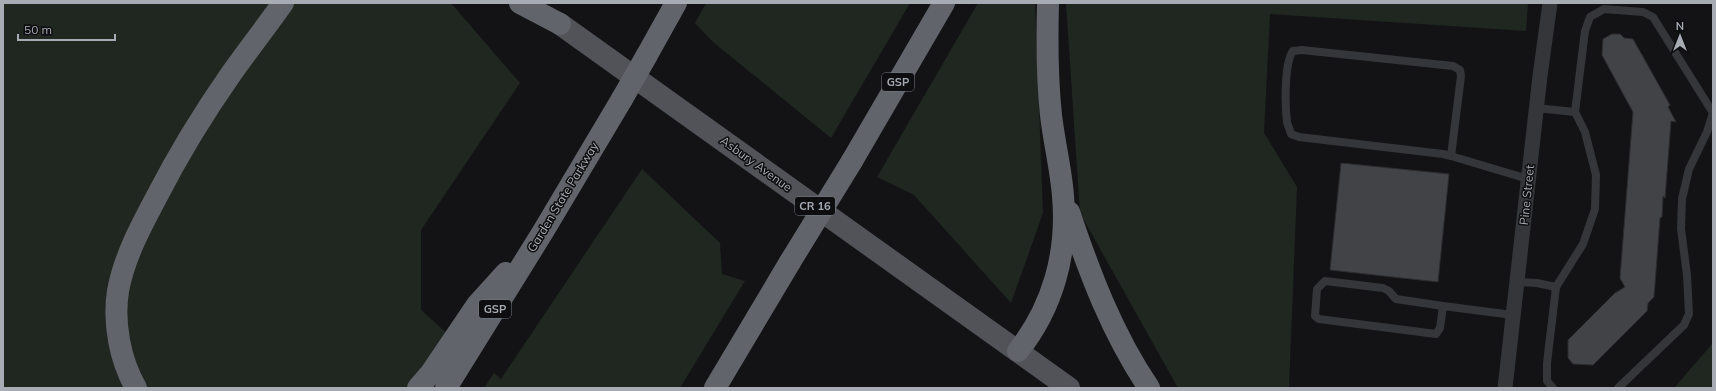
<svg xmlns="http://www.w3.org/2000/svg" width="1716" height="391" viewBox="0 0 1716 391" font-family="Mulish,sans-serif">
<rect width="100%" height="100%" fill="#131315"/>
<g fill="#202720">
<polygon points="3,3 451,3 520,83 421,230 421,310 448,334 413,388 3,388"/>
<polygon points="706,3 910,3 831,138 713,42 695,23"/>
<polygon points="978,3 1035,3 1043,213 1011,303 914,195 877,177"/>
<polygon points="1066,3 1528,3 1526,31 1270,14 1264,133 1297,187 1289,387 1291,388 1178,388 1080,213"/>
<polygon points="642,169 720,243 722,274 745,281 680,388 484,388 494,373 501,379"/>
<polygon points="1713,343 1713,388 1674,388"/>
</g>
<g fill="#424347" stroke="#2d2d30">
<polygon points="1612,34 1620,34 1624,38 1633,39 1670,105 1668,107 1676,122 1671,121 1665,198 1663,196 1662,217 1660,218 1654,297 1648,303 1647,311 1593,365 1573,364 1568,358 1568,340 1615,293 1625,287 1620,278 1633,112 1602,55 1603,39"/>
<polygon points="1341,163 1449,174 1438,282 1330,270"/>
</g>
<g fill="none" stroke-linecap="round" stroke-linejoin="round">
<g stroke="#343639" stroke-width="8">
<polyline points="1536,108 1575,112"/>
<path d="M1451,156L1461,76L1460,70L1453,66L1302,50L1293,51C1284,63 1285,106 1287,122C1288,126 1290,130 1291,134L1299,137L1443,154L1451,156L1528,179"/>
<polyline points="1517,282 1537,283 1556,287"/>
<polyline points="1443,306 1396,299 1389,291 1383,288 1325,281 1317,289 1315,316 1319,319 1436,334 1440,328 1443,306 1513,315"/>
<polyline points="1553,388 1547,381 1547,363 1556,287 1583,244 1595,209 1596,175 1585,132 1575,112 1585,31 1590,17 1604,9 1643,12 1653,17 1713,113 1707,132 1689,169 1682,199 1681,229 1687,275 1689,314 1684,325 1618,388"/>
</g>
<polyline stroke="#343639" stroke-width="15" points="1505,388 1540,76 1550,3"/>
<polyline stroke="#515358" stroke-width="22" points="560,24 1069,388"/>
<g stroke="#61646a" stroke-width="22">
<polyline points="520,3 560,24"/>
<polyline points="647,55 676,3"/>
<polyline points="852,161 944,3"/>
<path d="M1069,212C1090,274 1112,333 1149,388"/>
<path d="M1018,351C1053,307 1068,253 1063,196C1061,169 1054,142 1051,115C1047,78 1047,40 1048,3"/>
<path d="M136,388C120,360 113,323 118,291C124,258 140,228 156,198C178,155 203,114 231,74C248,50 266,27 283,3"/>
<polyline points="418,388 431,373 477,305 506,273"/>
<polyline points="446,388 544,230 622,99"/>
<polyline points="715,388 790,262"/>
</g>
<g stroke="#61646a" stroke-width="22">
<polyline points="622,99 647,55"/>
<polyline points="790,262 852,161"/>
</g>
</g>
<g text-anchor="middle" stroke-width="3" stroke-linejoin="round" paint-order="stroke">
<g fill="#0e0e10" stroke="#787c83" stroke-width="1">
<rect x="882" y="73" width="32" height="18" rx="3"/>
<rect x="795" y="197" width="40" height="18" rx="3"/>
<rect x="479" y="300" width="32" height="18" rx="3"/>
</g>
<g font-size="11" font-weight="bold" fill="#a6abb4">
<text x="898" y="86">GSP</text>
<text x="815" y="210">CR 16</text>
<text x="495" y="313">GSP</text>
</g>
<g font-size="12" fill="#a6abb4" stroke="#0e0e10">
<text transform="translate(756 164) rotate(36)" y="4">Asbury Avenue</text>
<text transform="translate(1527 195) rotate(-84)" y="4">Pine Street</text>
<text transform="translate(563 197) rotate(-59)" y="4">Garden State Parkway</text>
</g>
</g>
<rect width="1716" height="391" fill="none" stroke="#a6abb4" stroke-width="8"/>
<g transform="translate(1680 36)" stroke="#0e0e10" stroke-width="3" paint-order="stroke">
<path d="M0-3L7 15L0 10L-7 15Z" fill="#a6abb4"/>
<text y="-6" font-size="11" font-weight="bold" text-anchor="middle" fill="#a6abb4">N</text>
</g>
<path d="M18 34v6h97v-6" fill="none" stroke="#a6abb4" stroke-width="2"/>
<text x="24" y="34" font-size="12" fill="#a6abb4" stroke="#0e0e10" stroke-width="3" paint-order="stroke">50 m</text>
</svg>
